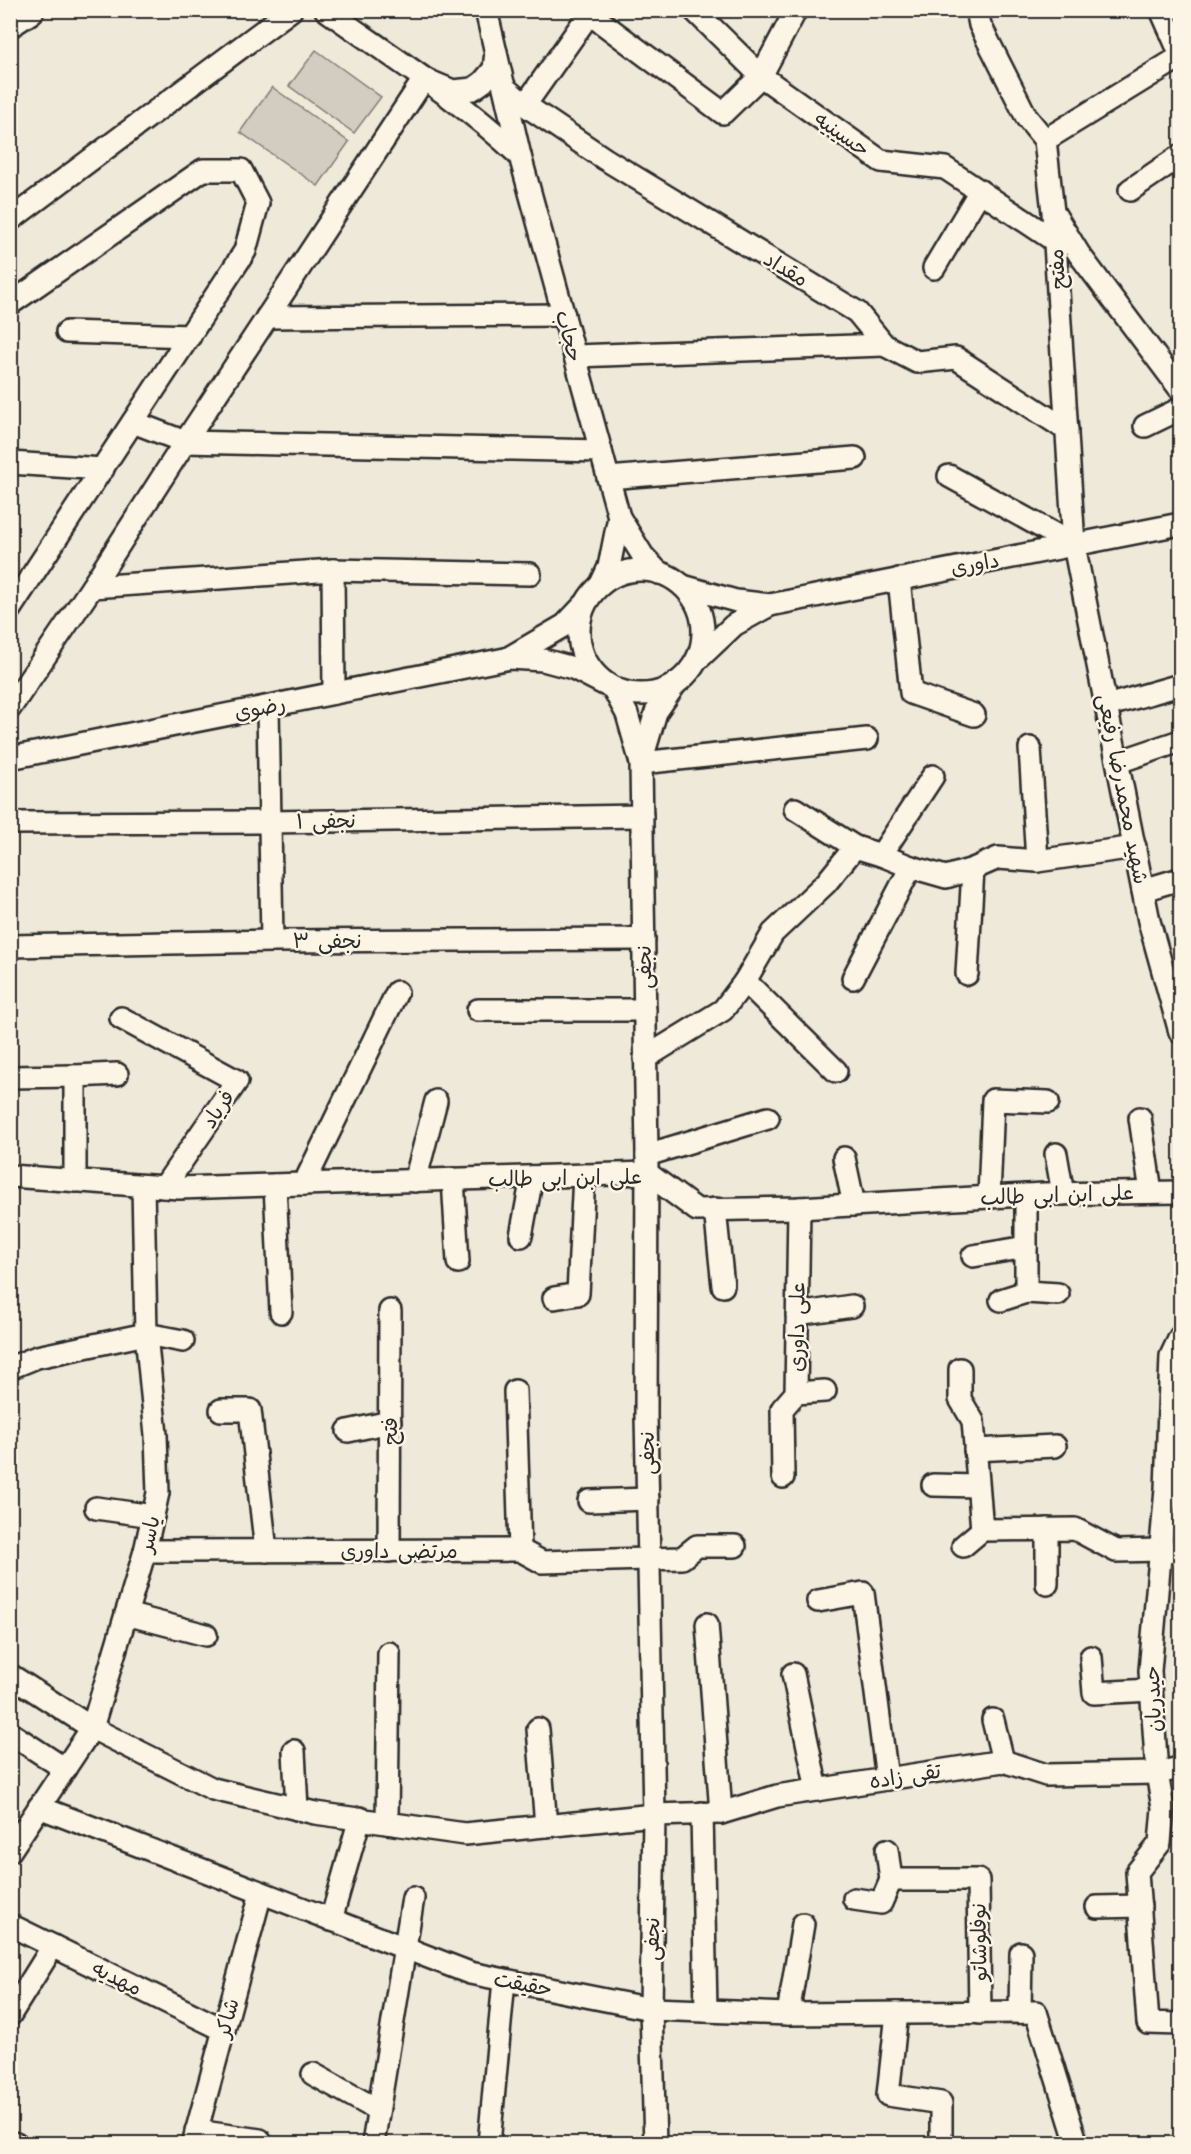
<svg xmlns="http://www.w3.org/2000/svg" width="1191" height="2154" viewBox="0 0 1191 2154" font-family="'Architects Daughter','Playpen Sans Arabic',sans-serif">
<rect width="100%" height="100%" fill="#efe9da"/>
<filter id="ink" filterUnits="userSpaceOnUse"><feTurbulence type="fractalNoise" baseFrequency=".0167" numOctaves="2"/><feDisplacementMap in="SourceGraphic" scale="12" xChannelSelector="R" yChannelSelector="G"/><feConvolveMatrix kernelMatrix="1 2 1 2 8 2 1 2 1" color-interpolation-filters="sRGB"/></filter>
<g filter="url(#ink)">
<g fill="#d2cdc0" stroke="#7e7c76" stroke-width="1.5">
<polygon points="316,50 381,97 354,133 289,86"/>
<polygon points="272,87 349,142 318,186 240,132"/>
</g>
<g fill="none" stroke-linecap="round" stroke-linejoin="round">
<defs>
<g id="minor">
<path d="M326,10C392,57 461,100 520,156"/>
<polyline points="486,10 520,156 619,517 643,556 659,573"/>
<polyline points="694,10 761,76 881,161 945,168 1055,241"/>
<polyline points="977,10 980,25 1027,118 1045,140 1053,212 1074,545 1149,921 1180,1032"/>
<polyline points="1161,10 1180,53"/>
<polyline points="590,14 723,113 761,76 796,10"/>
<polyline points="504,87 525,105 605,159 857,312 884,345 917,362 956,358 1067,430"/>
<polyline points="525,105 592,10"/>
<polyline points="1045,140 1180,57"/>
<polyline points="1130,190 1180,156"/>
<polyline points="1055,215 1079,254 1180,389"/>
<polyline points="10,220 291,10"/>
<polyline points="934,268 980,191"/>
<polyline points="10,304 203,170 241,170 258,203 245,251 10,609"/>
<polyline points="267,317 564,315"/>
<polyline points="67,332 190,336"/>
<polyline points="575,356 884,345"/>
<polyline points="133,422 185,442 601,451"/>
<polyline points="1145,426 1180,409"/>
<polyline points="10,463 103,469"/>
<polyline points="949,476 1074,545"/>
<polyline points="608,478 855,458"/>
<circle cx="641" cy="632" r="62"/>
<polyline points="333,570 334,693"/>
<polyline points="899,579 911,693 974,715"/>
<polyline points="601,584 609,567 619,517"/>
<polyline points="683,586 736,601 770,605 1180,524"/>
<polyline points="92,587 333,570 530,574"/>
<polyline points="510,657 565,625 584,605"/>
<polyline points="697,660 734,625 770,605"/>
<polyline points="613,688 627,714 641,763 647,1155 646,1415 654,1815 651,2009 655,2144"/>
<polyline points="1106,706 1180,685"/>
<polyline points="268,707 272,941"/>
<polyline points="10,708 92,587 185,442 424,79 453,91 473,89 483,82 494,69 496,52"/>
<polyline points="1030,748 1037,861"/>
<polyline points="10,758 510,658 543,660 573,668 606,685"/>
<polyline points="642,759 656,712 676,683"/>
<polyline points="1118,762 1180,741"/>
<polyline points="641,763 867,739"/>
<polyline points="795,809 855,847"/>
<polyline points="10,823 269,822 642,816"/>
<polyline points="881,855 933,776"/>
<polyline points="1143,890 1180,879"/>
<polyline points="10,946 272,941 644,939"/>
<polyline points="967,974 973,869"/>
<polyline points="853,978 911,867"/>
<polyline points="745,981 836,1071"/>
<polyline points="478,1010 645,1010"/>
<polyline points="121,1018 237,1081 164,1187"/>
<polyline points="645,1058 723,1010 745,981 773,933 826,883 855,847 881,855 911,867 946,877 973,869 998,858 1037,861 1135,847"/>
<polyline points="75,1076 117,1074"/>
<polyline points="10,1077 75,1076 75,1181"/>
<polyline points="1140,1118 1151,1192"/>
<polyline points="1056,1154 1063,1194"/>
<polyline points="647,1155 768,1118"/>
<polyline points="844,1158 854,1205"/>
<polyline points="10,1176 179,1188 647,1173 697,1210 799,1208 1044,1194 1180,1192"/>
<polyline points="453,1179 458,1262"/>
<polyline points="415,1181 436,1101"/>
<polyline points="304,1184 397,992"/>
<polyline points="275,1185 281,1312"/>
<polyline points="989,1197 993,1100 1048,1102"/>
<polyline points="715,1209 723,1286"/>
<polyline points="521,1236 532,1177"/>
<polyline points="973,1256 1026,1247"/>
<polyline points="1026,1292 1058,1294"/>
<polyline points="554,1298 578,1294 584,1175"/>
<polyline points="1001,1300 1026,1292 1026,1195"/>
<polyline points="797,1314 852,1306"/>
<polyline points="1180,1337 1171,1356 1166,1489 1150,1671 1157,1773 1163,1808 1160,1843 1137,1872 1148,2023 1180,2024"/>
<polyline points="10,1368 37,1357 146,1334 183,1341"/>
<polyline points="960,1369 960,1399 973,1421 982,1530 1075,1529 1116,1551 1161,1550 1180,1553"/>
<polyline points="515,1391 520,1550"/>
<polyline points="796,1393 825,1391"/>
<polyline points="221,1410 250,1410 266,1551"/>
<polyline points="348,1431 390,1422"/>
<polyline points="975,1450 1055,1446"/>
<polyline points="783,1477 782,1409 796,1393 799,1208"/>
<polyline points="933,1485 978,1486"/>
<polyline points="589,1501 648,1499"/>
<polyline points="96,1508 153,1516"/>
<polyline points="1047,1529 1047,1584"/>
<polyline points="963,1546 982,1530"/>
<polyline points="145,1551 520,1550 542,1562 682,1558 697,1546 735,1546"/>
<polyline points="389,1551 390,1311"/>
<polyline points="818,1601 863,1593 887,1779"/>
<polyline points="126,1614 206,1635"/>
<polyline points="707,1624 721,1813"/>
<polyline points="1091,1657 1094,1693 1151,1690"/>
<polyline points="793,1674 817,1790"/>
<polyline points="10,1675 92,1728 213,1789 315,1813 465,1834 654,1815 721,1813 777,1796 1003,1761 1046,1775 1157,1773 1180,1768"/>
<polyline points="993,1720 1003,1761"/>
<polyline points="538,1729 546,1826"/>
<polyline points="10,1733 65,1769"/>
<polyline points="294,1751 297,1809"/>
<polyline points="39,1807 470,1973 651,2009 788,2014 1036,2012 1077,2144"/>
<polyline points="702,1813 706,2011"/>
<polyline points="387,1823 389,1653"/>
<polyline points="887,1850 891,1880 978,1880 980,2013"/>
<polyline points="10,1851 92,1728 145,1551 158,1493 156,1435 146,1334 143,1186"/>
<polyline points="854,1899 881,1903 891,1880"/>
<polyline points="1097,1907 1140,1906"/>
<polyline points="331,1920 360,1818"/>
<polyline points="10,1925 224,2030"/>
<polyline points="1020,2012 1021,1953"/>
<polyline points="897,2013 888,2095 941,2103 941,2140"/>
<polyline points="788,2014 803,1924"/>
<polyline points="10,2015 53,1946"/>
<polyline points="313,2074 378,2110"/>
<polyline points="196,2131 260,2140"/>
<polyline points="10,2142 16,2144"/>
<polyline points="193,2144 261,1893"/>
<polyline points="373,2144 413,1898"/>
<polyline points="489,2144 504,1980"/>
</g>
<polyline id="major" points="10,23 30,10"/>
</defs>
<use href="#minor" stroke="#2b2b2b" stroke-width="26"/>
<use href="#major" stroke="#2b2b2b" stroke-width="32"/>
<use href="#minor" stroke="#fcf5e5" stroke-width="21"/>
<use href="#major" stroke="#fcf5e5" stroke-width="27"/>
</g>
</g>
<g text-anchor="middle" stroke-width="5" stroke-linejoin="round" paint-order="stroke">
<g font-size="21" fill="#2b2b2b" stroke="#fcf5e5">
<text transform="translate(842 134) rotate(35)" y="7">حسینیه</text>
<text transform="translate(786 269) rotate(31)" y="7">مقداد</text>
<text transform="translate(1057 269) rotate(-94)" y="7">مفتح</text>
<text transform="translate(569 336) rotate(75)" y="7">حجاب</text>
<text transform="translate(975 564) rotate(-11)" y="7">داوری</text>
<text transform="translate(260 708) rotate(-11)" y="7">رضوی</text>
<text transform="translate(1123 789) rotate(79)" y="7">شهید محمدرضا رفیعی</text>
<text transform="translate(326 821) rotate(-1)" y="7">نجفی ۱</text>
<text x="327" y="948">نجفی ۳</text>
<text transform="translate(644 967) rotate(-91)" y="7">نجفی</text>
<text transform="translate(218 1109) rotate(-56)" y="7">فریاد</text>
<text transform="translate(565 1178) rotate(-1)" y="7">علی ابن ابی طالب</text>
<text transform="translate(1057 1195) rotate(-2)" y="7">علی ابن ابی طالب</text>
<text transform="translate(797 1327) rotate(-89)" y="7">علی داوری</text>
<text transform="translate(390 1431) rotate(-90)" y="7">فتح</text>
<text transform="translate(647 1453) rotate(-91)" y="7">نجفی</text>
<text transform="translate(149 1534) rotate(-77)" y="7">یاسر</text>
<text x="399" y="1558">مرتضی داوری</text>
<text transform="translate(1153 1699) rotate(-92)" y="7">حیدریان</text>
<text transform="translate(905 1776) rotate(-9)" y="7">تقی زاده</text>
<text transform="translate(652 1939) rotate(-89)" y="7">نجفی</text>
<text transform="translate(979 1942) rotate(-91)" y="7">نوفلوشاتو</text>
<text transform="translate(117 1978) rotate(26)" y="7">مهدیه</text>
<text transform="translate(523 1984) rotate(11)" y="7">حقیقت</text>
<text transform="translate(227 2018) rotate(-75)" y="7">شاکر</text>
</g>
</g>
<rect width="1191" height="2154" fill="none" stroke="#fcf5e5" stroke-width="36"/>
<rect x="18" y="18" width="1155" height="2118" fill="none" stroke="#2b2b2b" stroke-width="2" filter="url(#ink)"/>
</svg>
